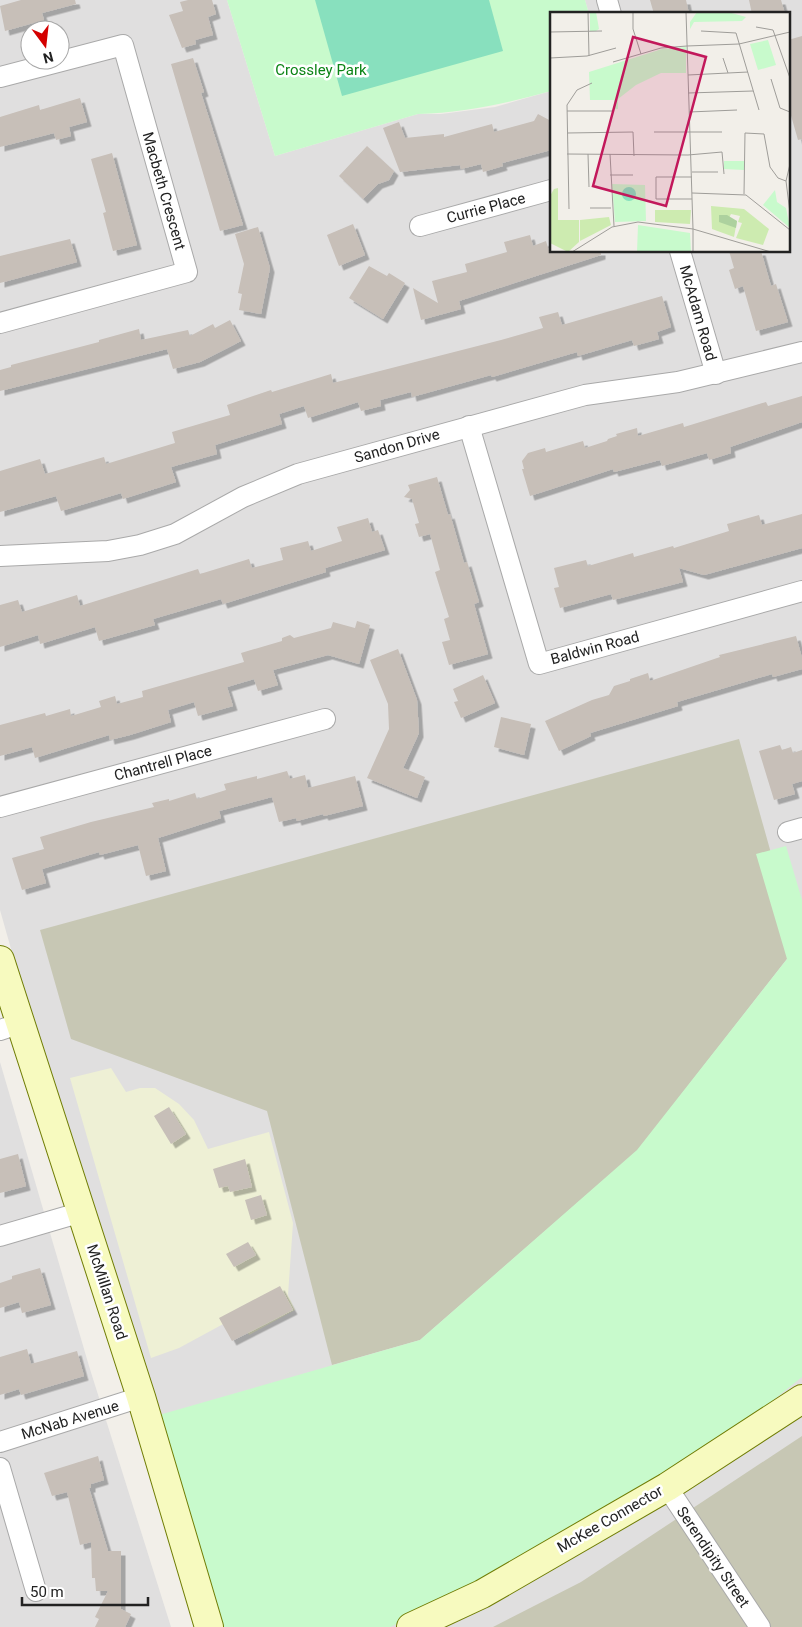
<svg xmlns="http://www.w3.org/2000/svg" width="802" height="1627" viewBox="0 0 802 1627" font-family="Roboto,sans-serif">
<defs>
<filter id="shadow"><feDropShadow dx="4.5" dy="4.5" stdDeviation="0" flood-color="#0004"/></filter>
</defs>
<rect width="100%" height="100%" fill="#f2efe9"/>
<g fill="#e0dfdf" fill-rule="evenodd">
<path d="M0,0H227L275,156L418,114H441L495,107L551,91V251H788V14H589L585,0H802V1627H203L0,910ZM30,30H60V60H30Z"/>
<polygon points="0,1062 89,1366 171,1627 0,1627"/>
</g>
<g fill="#c7c7b4">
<polygon points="739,739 797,946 638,1150 420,1340 332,1365 267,1111 71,1039 40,930"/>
<polygon points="802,1436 802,1627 493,1627 581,1582"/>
</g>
<polygon fill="#eef0d5" points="111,1068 126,1092 140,1088 155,1088 179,1104 194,1120 208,1149 269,1132 293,1223 288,1295 295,1310 249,1335 238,1316 179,1348 151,1358 70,1078"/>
<g fill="#c8facc">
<path d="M227,0H585L589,14H551V91C507,103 464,113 418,114L275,156Z"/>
<polygon points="786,846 802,900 802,1377 750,1419 475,1589 390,1627 222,1627 159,1415 420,1340 637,1150 787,959 756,854"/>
</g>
<polygon fill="#88e0be" points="315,0 489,0 503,51 342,96"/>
<g fill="#c7bfb8" filter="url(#shadow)">
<polygon points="21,0 75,0 76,4 42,13 44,20 5,31 0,6"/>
<polygon points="188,0 212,0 216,14 208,17 213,35 195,40 196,44 182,48 169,15 183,11 180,2"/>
<polygon points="650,0 686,0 689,14 654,14"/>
<polygon points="749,0 781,0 785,14 752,14"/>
<polygon points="802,36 802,139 798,140 788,105 788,40"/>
<polygon points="193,58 204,92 201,93 243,225 220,231 171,64"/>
<polygon points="80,98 87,122 69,127 71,136 56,140 54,133 0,147 0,117 39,105 40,110"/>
<polygon points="538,114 551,121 551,150 502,163 503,166 483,172 481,164 461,169 460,165 400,172 383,128 399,122 405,138 444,134 444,137 492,124 494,132 534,121"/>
<polygon points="367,146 394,171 389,180 378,184 363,199 339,176"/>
<polygon points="112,153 137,245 113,251 103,213 106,212 91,159"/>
<polygon points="353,224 365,255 339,266 327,235"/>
<polygon points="258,227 270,268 261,314 239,310 242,294 238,293 244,264 235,234"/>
<polygon points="530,235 533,246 546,241 549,251 601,251 601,255 459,301 461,309 421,320 413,288 438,303 432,281 467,272 465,264 507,252 504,242"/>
<polygon points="70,239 77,262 0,283 0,256"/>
<polygon points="729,251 761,251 771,286 776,284 788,322 756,331 743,286 735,289 729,270 734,268"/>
<polygon points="369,266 387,276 389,273 405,283 383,319 349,298"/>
<polygon points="662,296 671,327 657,332 659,339 634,346 632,340 578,356 577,352 492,377 491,375 412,397 411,392 380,400 381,406 361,411 358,402 308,418 304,406 279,414 282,424 215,445 217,454 171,467 176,482 123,499 121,493 61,511 56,496 0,512 0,471 40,459 45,474 104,457 106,464 175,443 172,432 230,415 227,405 271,390 272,392 331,374 333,383 501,340 543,328 539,317 558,312 562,325"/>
<polygon points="230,320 241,341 200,362 173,369 167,349 0,391 0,370 11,367 11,365 99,342 99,340 139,329 141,340 188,330 190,336 213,324 215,328"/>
<polygon points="802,396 802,422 730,447 731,453 709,460 707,453 662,466 660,460 614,472 613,469 530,496 522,469 524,469 522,461 528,453 545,448 546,452 583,441 585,448 607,441 608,439 617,436 616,434 637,428 638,436 683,423 684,427 766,402 768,406"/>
<polygon points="437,477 448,515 450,514 464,563 467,562 479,602 474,604 488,654 449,665 442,642 450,640 444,619 449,617 435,572 440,570 430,534 419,537 415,524 419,523 412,499 404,497 410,490 408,485"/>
<polygon points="802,514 802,548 704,575 679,568 683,582 613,600 611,594 560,608 554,588 559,587 554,568 586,560 588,566 633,553 634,557 673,546 674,548 729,531 727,524 759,515 762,525"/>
<polygon points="368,518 372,532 378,530 385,550 325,568 326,572 223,604 221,599 153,619 155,625 99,641 95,627 40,644 38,635 0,647 0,605 18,600 22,612 77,595 80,606 198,569 200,574 249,559 252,568 283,560 280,548 308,541 311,551 342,541 337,527"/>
<polygon points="357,621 370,625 359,664 328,655 273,670 278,685 258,691 254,679 227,687 233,706 198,716 194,702 168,710 171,722 130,735 110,740 109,735 35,758 32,747 0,756 0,725 45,713 46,716 70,709 71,716 101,707 99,701 115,696 117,704 143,697 142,691 244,662 241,653 282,641 282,638 290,635 294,638 331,628 333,622 355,628"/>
<polygon points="796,636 802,658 802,669 773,677 772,674 677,702 678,706 590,733 591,736 559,751 545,721 592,700 609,695 614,686 630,681 630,679 648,673 650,681 720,657 719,655"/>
<polygon points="398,649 417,700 419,733 403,768 425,777 417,798 367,778 389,729 388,704 370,660"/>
<polygon points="483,675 495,703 461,718 454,702 458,701 453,689"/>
<polygon points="501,717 531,724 524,755 494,747"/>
<polygon points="780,745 782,750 791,747 793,753 802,750 802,781 792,784 795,794 774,800 759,751"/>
<polygon points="287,771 290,779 305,775 308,788 355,776 363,806 324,816 323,814 297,821 296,818 279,822 272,797 219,811 221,818 158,838 166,871 146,876 138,845 100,855 99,852 42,869 46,883 22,890 12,858 44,849 40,837 91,822 154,807 152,803 169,799 169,801 195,793 197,799 226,790 224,784 257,776 257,779"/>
<polygon points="169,1107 186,1134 171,1144 154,1116"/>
<polygon points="18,1154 26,1186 0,1193 0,1159"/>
<polygon points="245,1159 252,1187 230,1192 228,1186 219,1188 213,1169"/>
<polygon points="261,1195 267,1215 251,1220 245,1200"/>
<polygon points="248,1242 256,1255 234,1267 226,1254"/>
<polygon points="40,1268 51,1305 22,1313 19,1302 0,1308 0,1283 12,1279 12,1276"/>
<polygon points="280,1286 293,1310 232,1341 219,1318"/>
<polygon points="27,1349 31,1364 77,1351 84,1376 21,1395 19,1389 0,1395 0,1357"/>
<polygon points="98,1456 104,1480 91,1484 91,1488 89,1488 108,1551 121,1551 121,1609 131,1614 125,1627 95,1627 99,1619 95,1617 108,1591 96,1591 95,1578 92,1578 91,1542 80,1545 67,1492 52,1496 44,1473"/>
</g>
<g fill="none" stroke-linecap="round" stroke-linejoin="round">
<defs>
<g id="minor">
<polyline points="607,0 611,14"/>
<polyline points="0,77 123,45 187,272 0,323"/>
<polyline points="420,226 551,190"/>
<polyline points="680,251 716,374"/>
<polyline points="469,426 539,664 802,591"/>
<polyline points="0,556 108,551 140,545 175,534 243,497 298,474 585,395 678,382 802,352"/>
<polyline points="0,807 325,719"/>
<polyline points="788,832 802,828"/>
<polyline points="0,1030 21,1023"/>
<polyline points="0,1236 82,1212"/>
<polyline points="0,1442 141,1397"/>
<polyline points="0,1468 36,1591"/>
<polyline points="667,1487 760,1627"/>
</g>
<g id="secondary">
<polyline points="0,960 141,1397 209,1627"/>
<polyline points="411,1627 482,1594 667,1487 802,1399"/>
</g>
</defs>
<use href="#minor" stroke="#a9a9a9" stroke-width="22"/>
<use href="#secondary" stroke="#707d05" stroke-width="30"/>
<use href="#minor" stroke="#fff" stroke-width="20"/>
<use href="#secondary" stroke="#f7fabf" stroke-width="28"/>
</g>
<g text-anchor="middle" stroke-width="5" stroke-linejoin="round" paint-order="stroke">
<g font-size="15" fill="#0c8416" stroke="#fff">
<text x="321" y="75">Crossley Park</text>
</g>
<g font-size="15" fill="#222" stroke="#fff">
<text transform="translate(164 191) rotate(74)" y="5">Macbeth Crescent</text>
<text transform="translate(486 208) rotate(-15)" y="5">Currie Place</text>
<text transform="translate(698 313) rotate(74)" y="5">McAdam Road</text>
<text transform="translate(397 446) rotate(-16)" y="5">Sandon Drive</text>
<text transform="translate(595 648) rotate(-15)" y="5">Baldwin Road</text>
<text transform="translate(163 763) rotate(-15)" y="5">Chantrell Place</text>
<text transform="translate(107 1292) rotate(72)" y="5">McMillan Road</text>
<text transform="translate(70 1420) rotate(-17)" y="5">McNab Avenue</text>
<text transform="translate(610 1519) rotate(-30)" y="5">McKee Connector</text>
<text transform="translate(713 1557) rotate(56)" y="5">Serendipity Street</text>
</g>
</g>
<g transform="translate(550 12)">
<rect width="240" height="240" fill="#f2efe9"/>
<path d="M8,176V208H29V230L18,240L0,231V184L4,177ZM161,194L194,197L219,217L213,233L186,226L192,211L188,210L190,204L181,202L179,206L187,209L184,225L162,217ZM105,198H141L140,212L105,210ZM59,205L61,213L30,229V208Z" fill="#cdebb0"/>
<path d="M169,203H177L187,209L186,216L169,210Z" fill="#add19e"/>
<path d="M40,0H46L49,17L46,19H40ZM147,0H178L196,5L192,9L144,10L140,17V10ZM218,28L226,53L208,58L200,32ZM136,35V61H111L86,73L68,87V97H65L64,88H40L39,60L112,37ZM174,149H194V158L174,157ZM62,172L95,173L96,209L65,210ZM225,178L227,190L236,196L240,216L213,193ZM88,213L140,221L141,240H87Z" fill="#c8facc"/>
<path d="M72 182a7 7 0 1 1 14 0a7 7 0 1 1-14 0Z" fill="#88e0be"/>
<path fill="none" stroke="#9f9d99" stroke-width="1" d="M38,0L39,44M83,0V17L91,42M136,0L143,217M206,15L223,18L240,66M151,19L186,21L209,98M0,20L52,19M137,34L189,32L240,20M0,46L37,44L66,36M173,46L178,61M63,50L111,36L137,34M138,63L198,60M221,67L230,96L240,100M138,81L203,79M17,99H64M139,100L187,98M104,120H172M17,121L83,120L84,144M17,142L138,143L172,140L174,162M38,142L39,175M60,142L64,214M240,152L236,169L240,201M142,160H168M60,163H83M142,165H106V187H142M142,181L196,183L240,218M194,182L195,121L214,122L220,155L228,166L236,169M40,196H61M19,197L17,93L27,78L42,71M22,240L62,215L88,210L143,217L221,240M143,240V217"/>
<path fill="#c2185b" fill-opacity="0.15" stroke="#c2185b" stroke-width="2.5" d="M83,25L156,45L116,194L43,174Z"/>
<rect width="240" height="240" fill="none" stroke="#222" stroke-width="2.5"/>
</g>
<g transform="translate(45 45) rotate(165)"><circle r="24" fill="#ffffff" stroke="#a7a7a7"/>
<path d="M0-4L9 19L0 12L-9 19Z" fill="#d40000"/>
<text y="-8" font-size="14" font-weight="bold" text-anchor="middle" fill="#222222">N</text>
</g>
<path d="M22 1597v8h126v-8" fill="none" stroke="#222222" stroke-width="2.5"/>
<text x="30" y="1597" font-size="15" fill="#222222" stroke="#ffffff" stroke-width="4" paint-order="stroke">50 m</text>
</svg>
